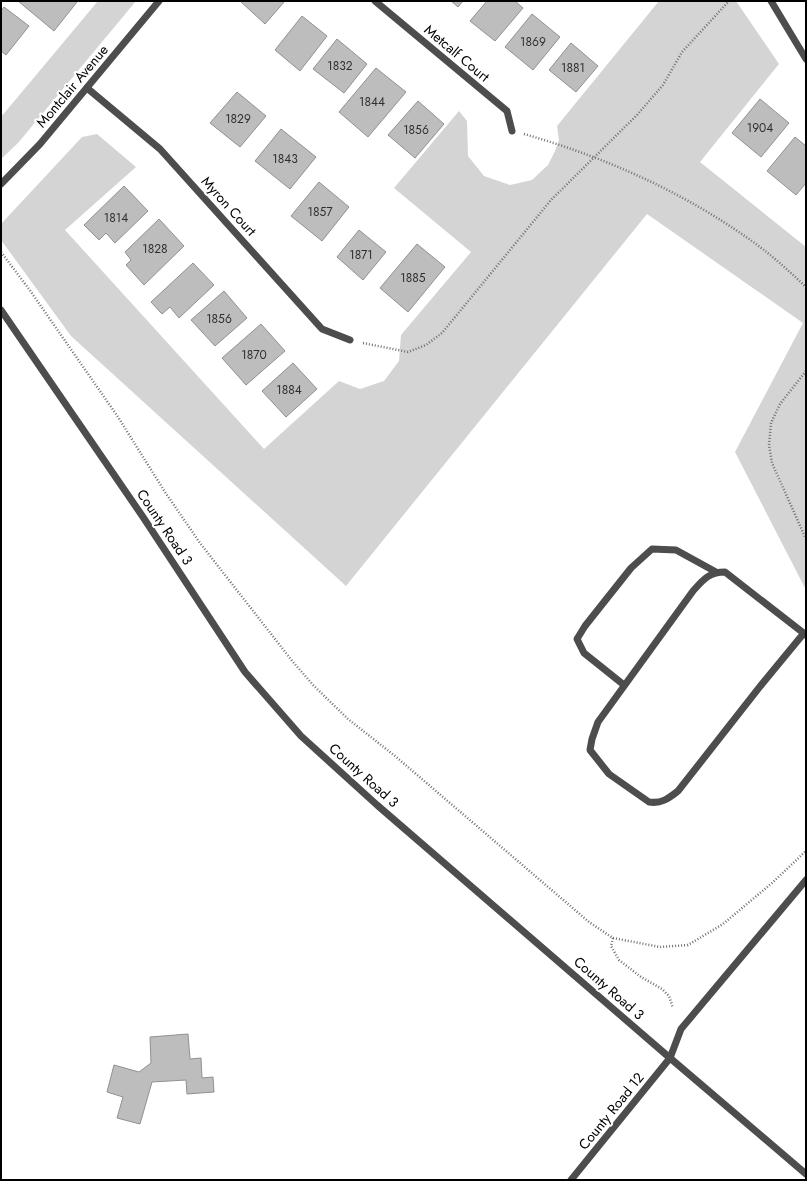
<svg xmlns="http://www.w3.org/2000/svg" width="807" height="1181" viewBox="0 0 807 1181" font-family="Jost,sans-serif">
<rect width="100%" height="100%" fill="#fff"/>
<g fill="#d4d4d4">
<polygon points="98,1 136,1 18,143 1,159 1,117"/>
<polygon points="659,1 736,1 779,64 700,162 806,247 806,590 735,452 803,323 647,214 346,586 71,336 1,240 1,224 82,137 97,134 136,167 65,230 264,449 339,381 360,389 384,381 399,361 401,335 471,252 394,188 459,111 467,121 468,156 484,176 510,185 532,180 548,165 555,151 559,140 557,126"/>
</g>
<g fill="#bdbdbd" stroke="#919191">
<polygon points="18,1 75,1 77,2 54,31"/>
<polygon points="240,1 285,1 265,24"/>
<polygon points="451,1 463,1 458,7"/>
<polygon points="487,1 515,1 523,8 495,41 470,21"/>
<polygon points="4,7 29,26 6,55 1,51 1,11"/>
<polygon points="532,14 560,37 533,70 505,47"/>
<polygon points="302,16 327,36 300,71 275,50"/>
<polygon points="337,39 367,64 344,93 313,69"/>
<polygon points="571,43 598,66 576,92 549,70"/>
<polygon points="376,68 406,92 368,137 339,112"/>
<polygon points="237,92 266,116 240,147 210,123"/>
<polygon points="760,99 789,123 761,157 732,133"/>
<polygon points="418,101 444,124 415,158 388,135"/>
<polygon points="281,129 316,157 290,189 255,161"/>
<polygon points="795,137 806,146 806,183 796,195 767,171"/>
<polygon points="319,182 349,207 322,241 291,216"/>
<polygon points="124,186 148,211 115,243 106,233 99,240 84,225"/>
<polygon points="159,219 184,246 144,285 126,265 131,260 125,252"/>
<polygon points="359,230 386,252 363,280 337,257"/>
<polygon points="417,244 445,267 408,312 380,288"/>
<polygon points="193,263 214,285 179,318 170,307 162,314 151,302"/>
<polygon points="224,291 247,318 215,346 191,320"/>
<polygon points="261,324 285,351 246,385 222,358"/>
<polygon points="293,363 317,389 286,417 262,391"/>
<polygon points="188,1034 190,1059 201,1058 202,1078 213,1077 214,1092 187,1094 186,1080 152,1082 140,1124 117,1118 123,1097 107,1092 114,1065 139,1072 151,1063 150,1037"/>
</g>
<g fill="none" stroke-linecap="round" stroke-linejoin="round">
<g stroke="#6f6f6f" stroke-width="2.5" stroke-dasharray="1 2" stroke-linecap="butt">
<path d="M524,134C608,158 690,195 760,247C776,259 791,273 806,287"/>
<polyline points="1,252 29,289 118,417 165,492 200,543 293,662 314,686 348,719 395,756 589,922 613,938 611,946 619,960 641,977 662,989 669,996 673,1008"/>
<polyline points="363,343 408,352 426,345 442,333 551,200 637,115 663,85 682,52 729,1"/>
<polyline points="806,371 780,404 771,423 769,445 772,463 806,539"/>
<polyline points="613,938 660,947 688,945 723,924 772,883 806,851"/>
</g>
<g stroke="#4d4d4d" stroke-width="7">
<polyline points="375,1 507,111 512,131"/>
<polyline points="771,1 806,59"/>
<polyline points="87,88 160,149 322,329 350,340"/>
<polyline points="1,184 40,144 159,1"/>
<polyline points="1,310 143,517 245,672 301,736 377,805 670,1058 806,1174"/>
<path d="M804,633L762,684L678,791C669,798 662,804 649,802L609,774L590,750L592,739L598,722L693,591C703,580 709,572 725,572L806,635"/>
<polyline points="624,685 584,653 577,639 585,626 631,568 652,549 676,550 716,572"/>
<polyline points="571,1180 670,1058 681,1029 806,880"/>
</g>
</g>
<g text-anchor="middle" stroke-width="4" stroke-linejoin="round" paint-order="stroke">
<g font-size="12" fill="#2f2f2f">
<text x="533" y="46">1869</text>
<text x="340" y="70">1832</text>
<text x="573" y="72">1881</text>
<text x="372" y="106">1844</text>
<text x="238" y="123">1829</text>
<text x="760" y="132">1904</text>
<text x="416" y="134">1856</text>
<text x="285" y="163">1843</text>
<text x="320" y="216">1857</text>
<text x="116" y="222">1814</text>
<text x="155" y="253">1828</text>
<text x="361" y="259">1871</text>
<text x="413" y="282">1885</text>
<text x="219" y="323">1856</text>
<text x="254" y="359">1870</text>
<text x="289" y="394">1884</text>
</g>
<g font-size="14" fill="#000" stroke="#fff">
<text transform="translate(457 53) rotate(40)" y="5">Metcalf Court</text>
<text transform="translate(72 86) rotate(-50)" y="5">Montclair Avenue</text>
<text transform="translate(229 206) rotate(48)" y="5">Myron Court</text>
<text transform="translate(165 527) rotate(56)" y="5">County Road 3</text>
<text transform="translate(364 775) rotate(42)" y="5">County Road 3</text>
<text transform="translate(609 988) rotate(41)" y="5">County Road 3</text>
<text transform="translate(611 1111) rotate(-51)" y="5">County Road 12</text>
</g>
</g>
<rect width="807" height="1181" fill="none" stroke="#000000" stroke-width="4"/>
</svg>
